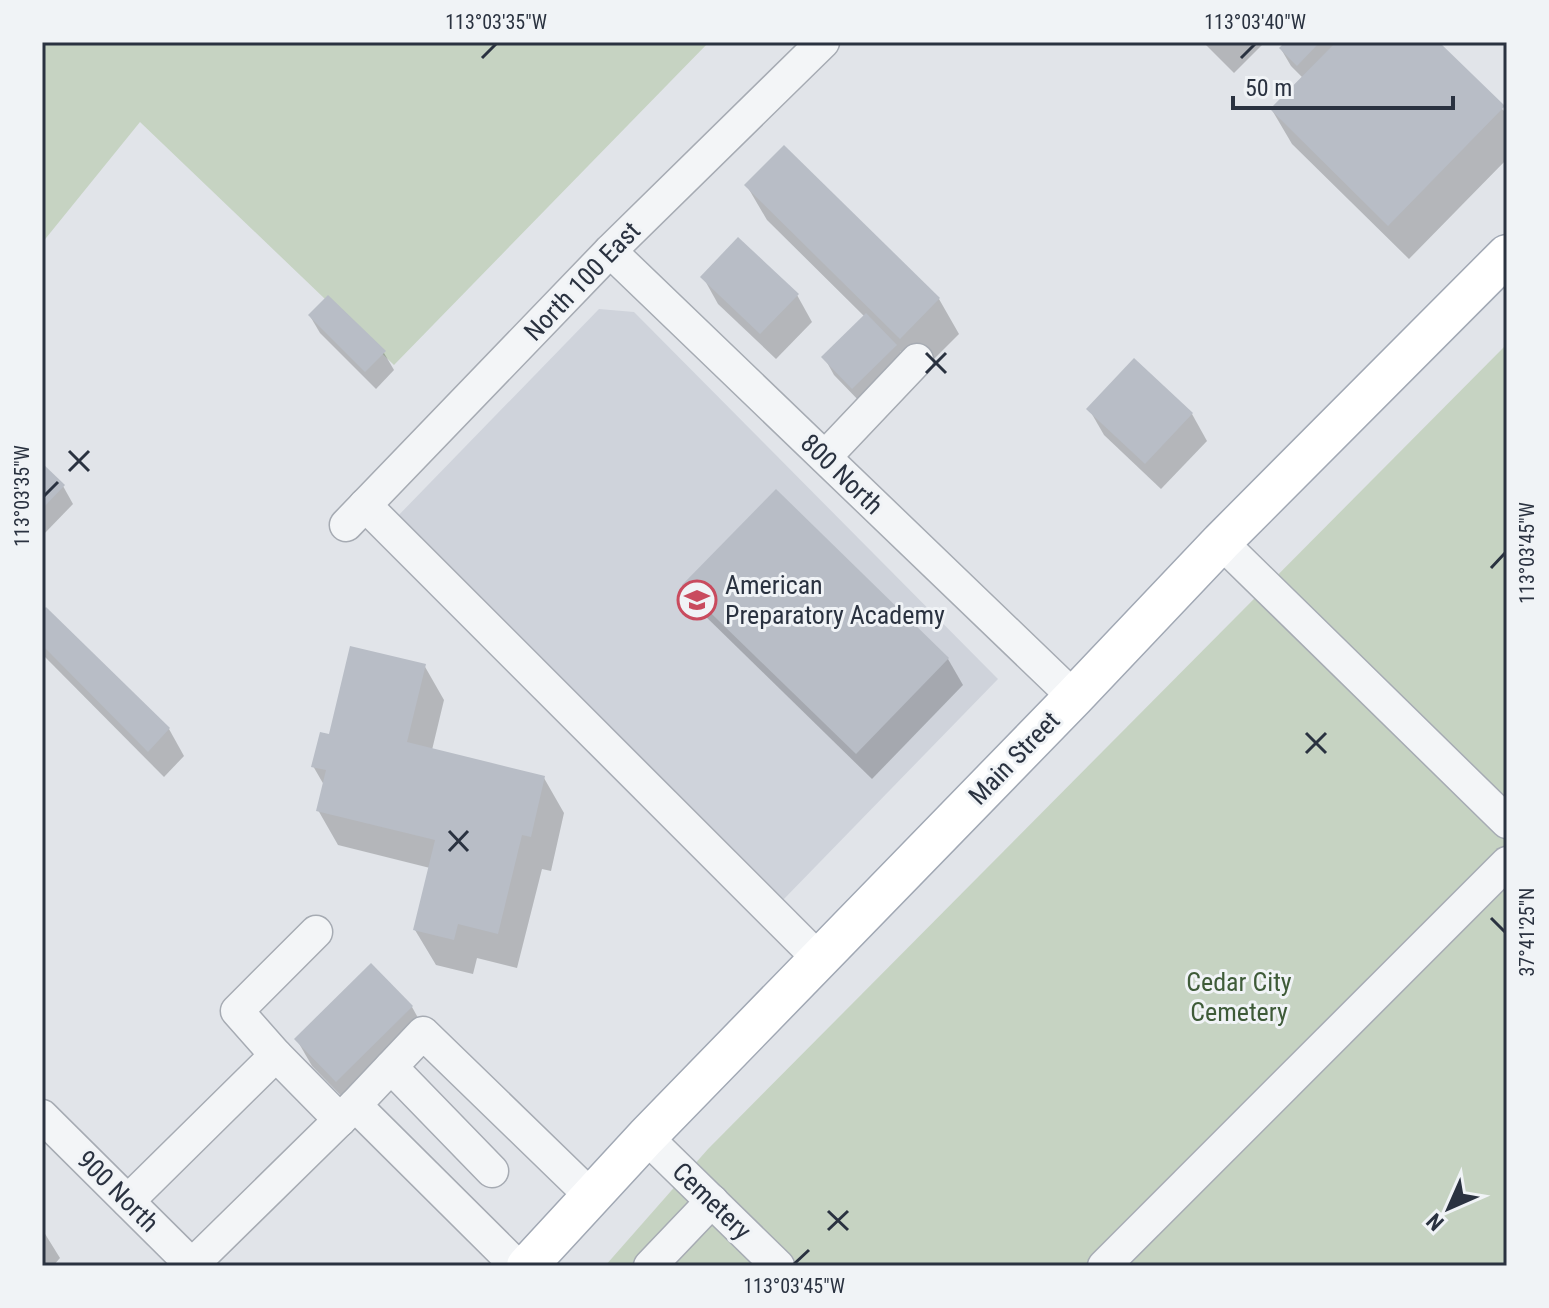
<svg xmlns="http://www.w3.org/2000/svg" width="1549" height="1308" viewBox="0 0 1549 1308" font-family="'Roboto Condensed',sans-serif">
<rect width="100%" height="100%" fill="#e1e4e9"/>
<polygon fill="#cfd3db" points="599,309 634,312 998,679 783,900 393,521"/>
<g fill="#c6d3c2">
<polygon points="42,42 709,42 394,365 140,122 42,243"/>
<polygon points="1507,344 1507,1266 605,1266 708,1149"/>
</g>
<g fill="#0003">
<polygon points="1203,42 1265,42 1234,73"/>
<polygon points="1288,42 1413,42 1420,48 1425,42 1436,42 1507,114 1507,159 1409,259 1292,144 1272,110 1303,78 1291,66 1281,49"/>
<polygon points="747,186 939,299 959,334 921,372 900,351 906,364 863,405 834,375 824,357 865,317 767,220"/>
<polygon points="703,277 797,295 812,322 776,359 718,304"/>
<polygon points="310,316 384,353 394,370 376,389 320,333"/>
<polygon points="1089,409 1192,414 1207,441 1161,489 1104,435"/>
<polygon points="42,466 63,486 73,504 42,536"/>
<polygon points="685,585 948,659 963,685 872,779 700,611"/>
<polygon points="42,614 169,729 184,756 164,777 44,656"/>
<polygon points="424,665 444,700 432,750 544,778 564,813 551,871 542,869 517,968 477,958 473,974 436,965 415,930 430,868 338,845 318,810 324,785 313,766 330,737"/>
<polygon points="371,966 412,1007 427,1034 352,1107 312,1066 297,1040"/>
<polygon points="42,1229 60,1258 53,1266 42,1266"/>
</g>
<g fill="#b8bdc6">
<polygon points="1285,42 1320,42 1297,66 1279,48"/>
<polygon points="1336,42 1416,42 1420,45 1423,42 1439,42 1505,106 1388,226 1270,109"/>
<polygon points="784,145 940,298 900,339 744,185"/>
<polygon points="738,237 799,294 760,334 700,277"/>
<polygon points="328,295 386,351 365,372 308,315"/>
<polygon points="866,313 897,345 852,389 821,357"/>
<polygon points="1134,358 1193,413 1145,464 1086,409"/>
<polygon points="42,463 65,485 42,509"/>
<polygon points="776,489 949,658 856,754 682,585"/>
<polygon points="46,607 170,728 148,752 42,645 42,611"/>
<polygon points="350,646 426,664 407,742 545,776 531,837 522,835 498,934 458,924 454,940 413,930 435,840 316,811 326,770 311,767 320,732 329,734"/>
<polygon points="371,963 413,1006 336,1082 294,1039"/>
</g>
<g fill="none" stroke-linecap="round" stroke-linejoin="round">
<defs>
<g id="minor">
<polyline points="610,251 1074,697"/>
<polyline points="825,457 917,360"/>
<polyline points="365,505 819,959"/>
<polyline points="346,525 610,251 823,42"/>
<polyline points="1221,542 1507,822"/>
<polyline points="276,1055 237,1011 316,932"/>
<polyline points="391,1067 492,1171"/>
<polyline points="42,1116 193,1266"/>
<polyline points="646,1137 778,1266"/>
<polyline points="128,1201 276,1055 340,1120"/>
<polyline points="192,1265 355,1105"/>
<polyline points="517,1266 355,1105 423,1033 591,1196"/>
<polyline points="650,1266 712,1201"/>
<polyline points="1104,1266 1507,863"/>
</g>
<polyline id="major" points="527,1266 646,1137 1074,697 1221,542 1507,255"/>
</defs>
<use href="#minor" stroke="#a6abb3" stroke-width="35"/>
<use href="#major" stroke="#a1a8b4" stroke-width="43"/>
<use href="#minor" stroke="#f3f5f7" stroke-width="32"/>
<use href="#major" stroke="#fff" stroke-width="40"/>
</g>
<path fill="none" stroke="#2a3240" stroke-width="3" d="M482,58L496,44M1241,58L1255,44M926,353L946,373M926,373L946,353M69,451L89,471M69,471L89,451M44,496L58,482M1491,568L1505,553M1306,733L1326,753M1306,753L1326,733M449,831L468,851M449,851L468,831M1491,918L1505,932M828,1211L848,1230M828,1230L848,1211M794,1264L809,1250"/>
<defs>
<symbol id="school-ring" viewBox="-11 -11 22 22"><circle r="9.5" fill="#f0f3f6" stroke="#c94b5e" stroke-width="1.5"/><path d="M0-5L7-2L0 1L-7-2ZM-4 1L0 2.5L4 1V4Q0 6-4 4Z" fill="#c94b5e"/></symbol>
</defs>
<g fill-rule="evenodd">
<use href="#school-ring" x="675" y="578" width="44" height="44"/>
</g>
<g text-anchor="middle" stroke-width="6" stroke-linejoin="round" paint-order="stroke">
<g font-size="26" fill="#2a3240" stroke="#f0f3f6">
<text transform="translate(582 281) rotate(-46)" y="9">North 100 East</text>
<text transform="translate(842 474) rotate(44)" y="9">800 North</text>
<text transform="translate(1014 758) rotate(-46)" y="9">Main Street</text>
<text transform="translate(118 1191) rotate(45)" y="9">900 North</text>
<text transform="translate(712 1201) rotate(44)" y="9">Cemetery</text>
</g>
<g font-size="26" fill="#2a3240" stroke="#f0f3f6" text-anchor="start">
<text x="725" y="594">American<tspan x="725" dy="30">Preparatory Academy</tspan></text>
</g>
<g font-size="26" fill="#3e5b38" stroke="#f0f3f6">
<text x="1239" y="991">Cedar City<tspan x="1239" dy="30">Cemetery</tspan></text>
</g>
</g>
<rect width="1549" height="1308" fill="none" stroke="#f0f3f6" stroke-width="88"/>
<g transform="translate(1449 1208) rotate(225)" stroke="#f0f3f6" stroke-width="6" paint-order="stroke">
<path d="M0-6L14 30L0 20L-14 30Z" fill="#2a3240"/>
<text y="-12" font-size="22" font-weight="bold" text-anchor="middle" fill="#2a3240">N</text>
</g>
<path d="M1233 96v12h220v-12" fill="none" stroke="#2a3240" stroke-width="4"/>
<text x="1245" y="96" font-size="24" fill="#2a3240" stroke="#f0f3f6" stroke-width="6" paint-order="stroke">50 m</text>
<rect x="44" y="44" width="1461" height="1220" fill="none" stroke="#2a3240" stroke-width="3"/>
<g font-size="20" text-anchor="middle" fill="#2a3240">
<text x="496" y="29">113°03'35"W</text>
<text x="1255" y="29">113°03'40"W</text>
<text transform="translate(22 496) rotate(-90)" y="7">113°03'35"W</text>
<text transform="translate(1527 553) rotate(-90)" y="7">113°03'45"W</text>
<text transform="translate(1527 932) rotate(-90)" y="7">37°41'25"N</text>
<text x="794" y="1293">113°03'45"W</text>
</g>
</svg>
